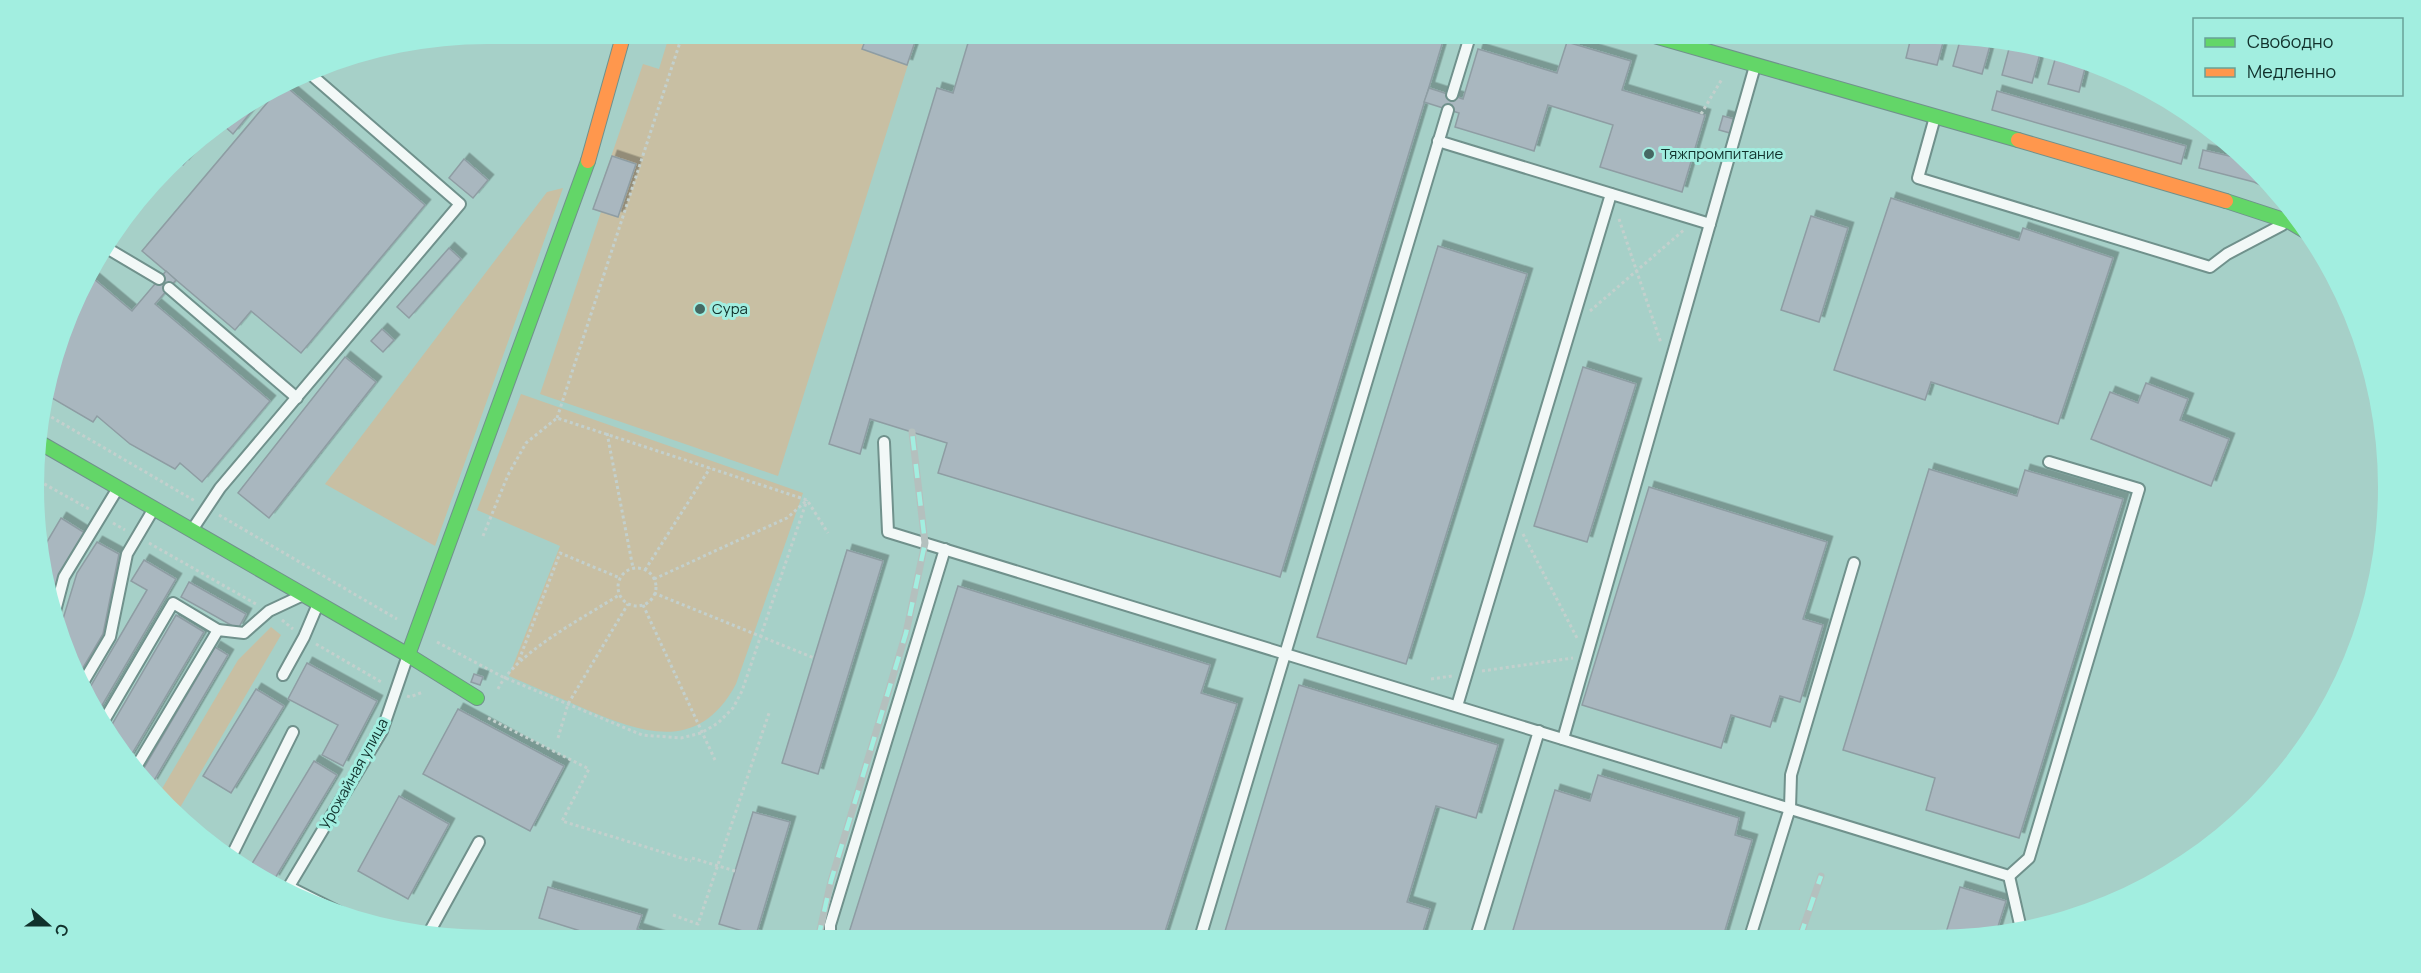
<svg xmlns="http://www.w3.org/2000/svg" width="2421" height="973" viewBox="0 0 2421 973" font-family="Manrope,sans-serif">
<defs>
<filter id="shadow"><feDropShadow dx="5.5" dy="-5.5" stdDeviation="0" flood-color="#0004"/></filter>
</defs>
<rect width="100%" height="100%" fill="#a6d0c8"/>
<g fill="#c8bfa3">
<polygon points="670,33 918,33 778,476 540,394 601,212 593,209 643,64 659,69"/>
<polygon points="563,188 435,546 325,484 547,192"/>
<path d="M521,394L803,493L736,684C699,753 644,734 585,709C560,698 534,687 509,676L560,546L477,510Z"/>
<polygon points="271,627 281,635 178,811 160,792 238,660"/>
</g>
<g fill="#a9b7bf" stroke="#8e9da3" stroke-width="1.5" filter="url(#shadow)">
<polygon points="868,33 918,33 907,65 862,49"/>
<polygon points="971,33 1416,33 1443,41 1280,577 938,473 947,443 870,419 860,454 829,444 937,88 953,93"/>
<polygon points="1861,33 1894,33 1892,42"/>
<polygon points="1912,33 1945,35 1937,65 1906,58"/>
<polygon points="1961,37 1991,42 1982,74 1953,66"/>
<polygon points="1567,42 1631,61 1622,90 1705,115 1682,192 1600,167 1613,125 1548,105 1534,151 1455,127 1459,113 1424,102 1429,88 1463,99 1478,49 1557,73"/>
<polygon points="2010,45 2041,50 2032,83 2002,75"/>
<polygon points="2056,56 2086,64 2079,92 2048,84"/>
<polygon points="283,84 425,205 301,353 251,311 235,330 142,251"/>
<polygon points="1997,91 2186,146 2181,164 1992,110"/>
<polygon points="260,94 252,103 256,106 233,134 220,122"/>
<polygon points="1723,116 1734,119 1730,133 1719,130"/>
<polygon points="219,123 183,165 176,159 188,145"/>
<polygon points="2203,150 2247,160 2279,194 2254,182 2199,168"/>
<polygon points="612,156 636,164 618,217 593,209"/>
<polygon points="464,159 488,180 473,198 449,178"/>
<polygon points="1891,198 2019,240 2023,228 2113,258 2058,424 1931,382 1925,400 1834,370"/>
<polygon points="1811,216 1848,228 1819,322 1781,310"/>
<polygon points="1438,246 1527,274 1406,664 1317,637"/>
<polygon points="449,248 461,259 409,318 397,307"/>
<polygon points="166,271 176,280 155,304 270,401 202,482 180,463 175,469 130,444 97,416 93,422 45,394 57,340 75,302 94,279 132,311"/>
<polygon points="382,329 394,340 383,352 371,341"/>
<polygon points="345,357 376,382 269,518 238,493"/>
<polygon points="1583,367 1636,384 1587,542 1534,526"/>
<polygon points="2146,383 2188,399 2180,420 2229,439 2211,486 2091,439 2110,392 2138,403"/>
<polygon points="1929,469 2017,496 2025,470 2123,499 2019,838 1926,810 1935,778 1843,750"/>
<polygon points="1649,487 1827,542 1803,619 1823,625 1800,702 1780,696 1770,727 1731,715 1721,748 1582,705"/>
<polygon points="61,518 85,533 51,607 42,575 41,552"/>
<polygon points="97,542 119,554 103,634 77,678 68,660 59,632 77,573"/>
<polygon points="847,550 883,561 818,774 782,763"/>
<polygon points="144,560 176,579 97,714 86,694 147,590 131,581"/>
<polygon points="189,582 246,614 238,629 181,597"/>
<polygon points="958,586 1210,665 1201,693 1237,704 1163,938 847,939"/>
<polygon points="176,615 204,632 129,759 107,733"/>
<polygon points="215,647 228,655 152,784 141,773"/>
<polygon points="307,663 377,701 343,766 322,755 338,725 288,699"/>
<polygon points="474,674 483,677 480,685 471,682"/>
<polygon points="1299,685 1498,745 1476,818 1436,806 1407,902 1430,909 1421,938 1223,938"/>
<polygon points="256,689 284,706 231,793 203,776"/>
<polygon points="458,709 564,766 530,831 423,774"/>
<polygon points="314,761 337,775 274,880 250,867"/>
<polygon points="1598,775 1739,818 1735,835 1752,840 1723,937 1511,937 1555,790 1590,801"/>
<polygon points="399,796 449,824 408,899 358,871"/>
<polygon points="753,812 790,822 756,935 719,924"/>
<polygon points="548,887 642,915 637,929 670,940 585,940 587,933 539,918"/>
<polygon points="1960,887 2006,901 1995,936 1945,936"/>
</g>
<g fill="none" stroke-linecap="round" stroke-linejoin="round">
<defs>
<g id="lane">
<polyline points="1452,95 1471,33"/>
<polyline points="1935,117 1918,178 2210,267 2227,254 2282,225"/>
<polyline points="1438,141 1710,224"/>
<polyline points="105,247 159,279"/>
<polyline points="169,288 297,398"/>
<polyline points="884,442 888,532 2009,876 2029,858 2139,489 2049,462"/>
<polyline points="192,530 220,488 460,204 308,72"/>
<polyline points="54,615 64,577 118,488"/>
<polyline points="283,675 304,637 318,604"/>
<polyline points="81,686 110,637 127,554 153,510"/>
<polyline points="1457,706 1611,194"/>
<polyline points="102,724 173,603 218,630"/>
<polyline points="1563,739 1755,66"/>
<polyline points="136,767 218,630 244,633 269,611 301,596"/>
<polyline points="231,857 293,732"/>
<polyline points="2009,876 2021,929"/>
<polyline points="289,887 349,917"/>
<polyline points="288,888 382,731 408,655"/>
<polyline points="430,931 479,842"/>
<polyline points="1476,937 1539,731"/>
<polyline points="1750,937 1790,808 1791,775 1854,563"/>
<polyline points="1200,938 1448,110"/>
<polyline points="830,939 830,925 945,549"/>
</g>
<g id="fast">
<polyline points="1644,33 2018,140"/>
<polyline points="2226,201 2290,222 2307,232"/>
<polyline points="37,441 408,655 477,698"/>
<polyline points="408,655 588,161"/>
</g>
<g id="slow">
<polyline points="2018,140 2226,201"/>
<polyline points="588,161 624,33"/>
</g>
</defs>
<use href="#lane" stroke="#70918c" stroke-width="14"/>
<use href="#fast" stroke="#70918c" stroke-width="16"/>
<use href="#slow" stroke="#70918c" stroke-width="16"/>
<g stroke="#c3d0cd" stroke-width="3" stroke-dasharray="3 3" stroke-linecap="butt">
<polyline points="1701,114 1722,79"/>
<polyline points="1619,219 1661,343"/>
<polyline points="1590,311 1685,229"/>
<polyline points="41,411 195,501"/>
<polyline points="557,418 683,33"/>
<polyline points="607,433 633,568"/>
<polyline points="39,481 89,509"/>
<polyline points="219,515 397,619"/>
<polyline points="113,523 125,530"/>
<polyline points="1523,534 1577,638"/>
<polyline points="483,536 508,475 526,443 557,418 807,500 828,533"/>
<polyline points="149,543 256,604"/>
<circle cx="637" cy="587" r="19"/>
<polyline points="645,570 710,468"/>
<polyline points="654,579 787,518 806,501"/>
<polyline points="654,593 814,658"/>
<polyline points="643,605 715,760"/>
<polyline points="282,620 293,629"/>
<polyline points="437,642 503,677 642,735 681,738 701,733 718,723 733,708 742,691 807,500"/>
<polyline points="316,644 383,683"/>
<polyline points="519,660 560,553 620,578"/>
<polyline points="1482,671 1573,658"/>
<polyline points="1431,679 1452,676"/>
<path d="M498,689C515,653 585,617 619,595"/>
<polyline points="407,696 410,697 423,692"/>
<polyline points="488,718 589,769 562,821 691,861"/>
<polyline points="558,738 568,704 628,604"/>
<polyline points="692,858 735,871"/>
<polyline points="673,915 698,924 769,713"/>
</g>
<use href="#lane" stroke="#f2f8f7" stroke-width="10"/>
<use href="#fast" stroke="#63d668" stroke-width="14"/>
<use href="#slow" stroke="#ff974d" stroke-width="14"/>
<defs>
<g id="rail">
<polyline points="1800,937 1821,876"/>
<polyline points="818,939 831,881 906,633 925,543 912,432"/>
</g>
</defs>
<use href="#rail" stroke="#b4c0be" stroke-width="7"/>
<use href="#rail" stroke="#a2eee0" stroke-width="4.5" stroke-dasharray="14" stroke-linecap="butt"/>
</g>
<g fill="#456963" stroke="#a2eee0" stroke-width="2">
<circle cx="1649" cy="154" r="6"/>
<circle cx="700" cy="309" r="6"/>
</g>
<g text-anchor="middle" stroke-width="6" stroke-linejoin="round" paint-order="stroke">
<g font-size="15" fill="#11312c" stroke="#a2eee0" text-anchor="start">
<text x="1661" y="159">Тяжпромпитание</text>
<text x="712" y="314">Сура</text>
</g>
<g font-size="15" fill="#11312c" stroke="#a2eee0">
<text transform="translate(354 774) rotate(-61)" y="5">Урожайная улица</text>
</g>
</g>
<path d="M0 0H2421V973H0ZM487 44H1935A443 443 0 0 1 2378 487V487A443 443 0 0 1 1935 930H487A443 443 0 0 1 44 487V487A443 443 0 0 1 487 44Z" fill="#a2eee0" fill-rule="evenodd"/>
<rect x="2193" y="18" width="210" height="78" fill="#a2eee0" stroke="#68a298" stroke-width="1.5"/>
<rect x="2205" y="38" width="30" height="9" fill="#63d668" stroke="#68a298" stroke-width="1.5"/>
<text x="2247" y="48" font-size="18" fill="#11312c">Свободно</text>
<rect x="2205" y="68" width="30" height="9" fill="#ff974d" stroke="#68a298" stroke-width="1.5"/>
<text x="2247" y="78" font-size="18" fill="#11312c">Медленно</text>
<g transform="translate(48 925) rotate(111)" stroke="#a2eee0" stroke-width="4.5" paint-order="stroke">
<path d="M0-4.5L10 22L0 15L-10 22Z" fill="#11312c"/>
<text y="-9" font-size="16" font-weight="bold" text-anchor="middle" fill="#11312c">С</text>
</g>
</svg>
